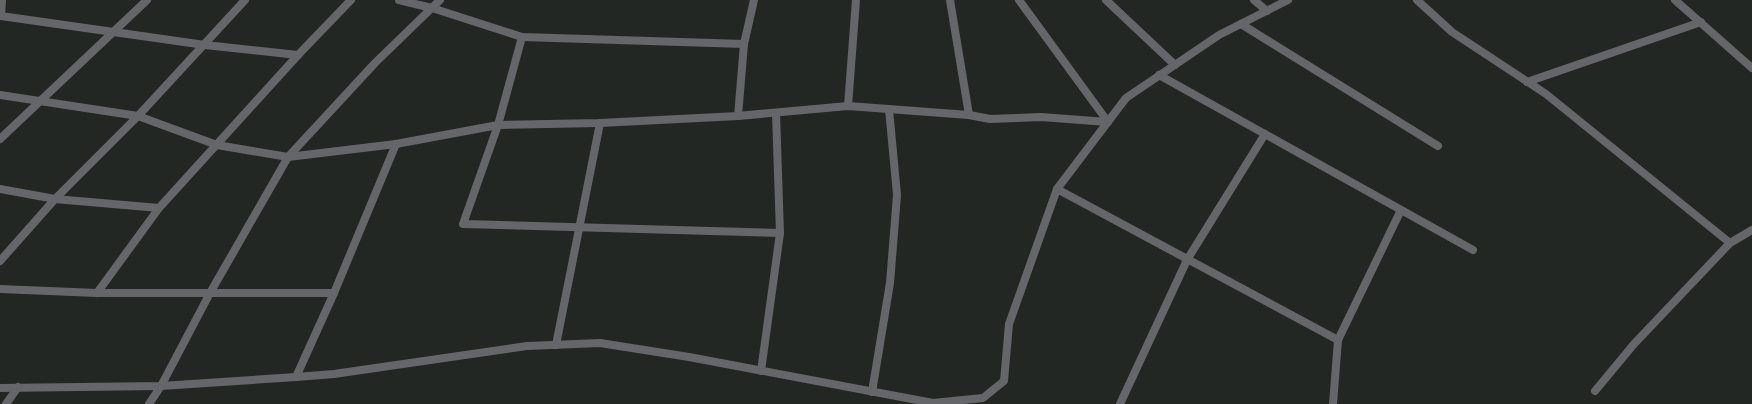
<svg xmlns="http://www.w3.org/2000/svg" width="1752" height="404" viewBox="0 0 1752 404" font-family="'Work Sans',sans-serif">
<rect width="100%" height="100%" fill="#232723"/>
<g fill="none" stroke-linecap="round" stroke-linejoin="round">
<g stroke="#656669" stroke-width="8">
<polyline points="2,0 1,16 205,45 298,55"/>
<polyline points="399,0 432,8 522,37 744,44"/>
<polyline points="950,0 969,115"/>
<polyline points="1019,0 1108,122"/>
<polyline points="1106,0 1175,65"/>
<polyline points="1254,0 1267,11"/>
<polyline points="1417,0 1452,32 1546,94 1730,243"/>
<polyline points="1675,0 1752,68"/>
<polyline points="1241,24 1438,146"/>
<polyline points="522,37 498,125 463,224 780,233"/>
<polyline points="1159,75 1473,250"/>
<polyline points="1527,82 1701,22"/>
<polyline points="0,95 138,116 217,145 288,157 396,144 498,125 600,123 738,116 848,106 969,115 990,119 1041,117 1108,122"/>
<polyline points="848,106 856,0"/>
<polyline points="738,116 744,44 754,0"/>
<polyline points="0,189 55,199 159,208"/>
<polyline points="1057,189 1338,340"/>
<polyline points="0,261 55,199 138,116 245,0"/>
<polyline points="0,289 97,293 334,293"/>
<polyline points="97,293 159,208 298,55 351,0"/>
<polyline points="556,345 600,123"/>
<polyline points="761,371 780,233 776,113"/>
<polyline points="296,377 334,293 396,144"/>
<polyline points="0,388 161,386 296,377 334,374 527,346 600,343 689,357 933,403 983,398 1004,381 1009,324 1057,189 1126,98 1219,35 1288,0"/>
<polyline points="1595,391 1634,344 1730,243 1752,230"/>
<polyline points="872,392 890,283 897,195 889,109"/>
<polyline points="6,404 18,387"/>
<polyline points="149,404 161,386 210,293 288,157 375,63 440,0"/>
<polyline points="1120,404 1187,260 1265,134"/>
<polyline points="1333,404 1338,340 1401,210"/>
</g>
<polyline stroke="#656669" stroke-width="8" points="0,139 147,0"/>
</g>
</svg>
